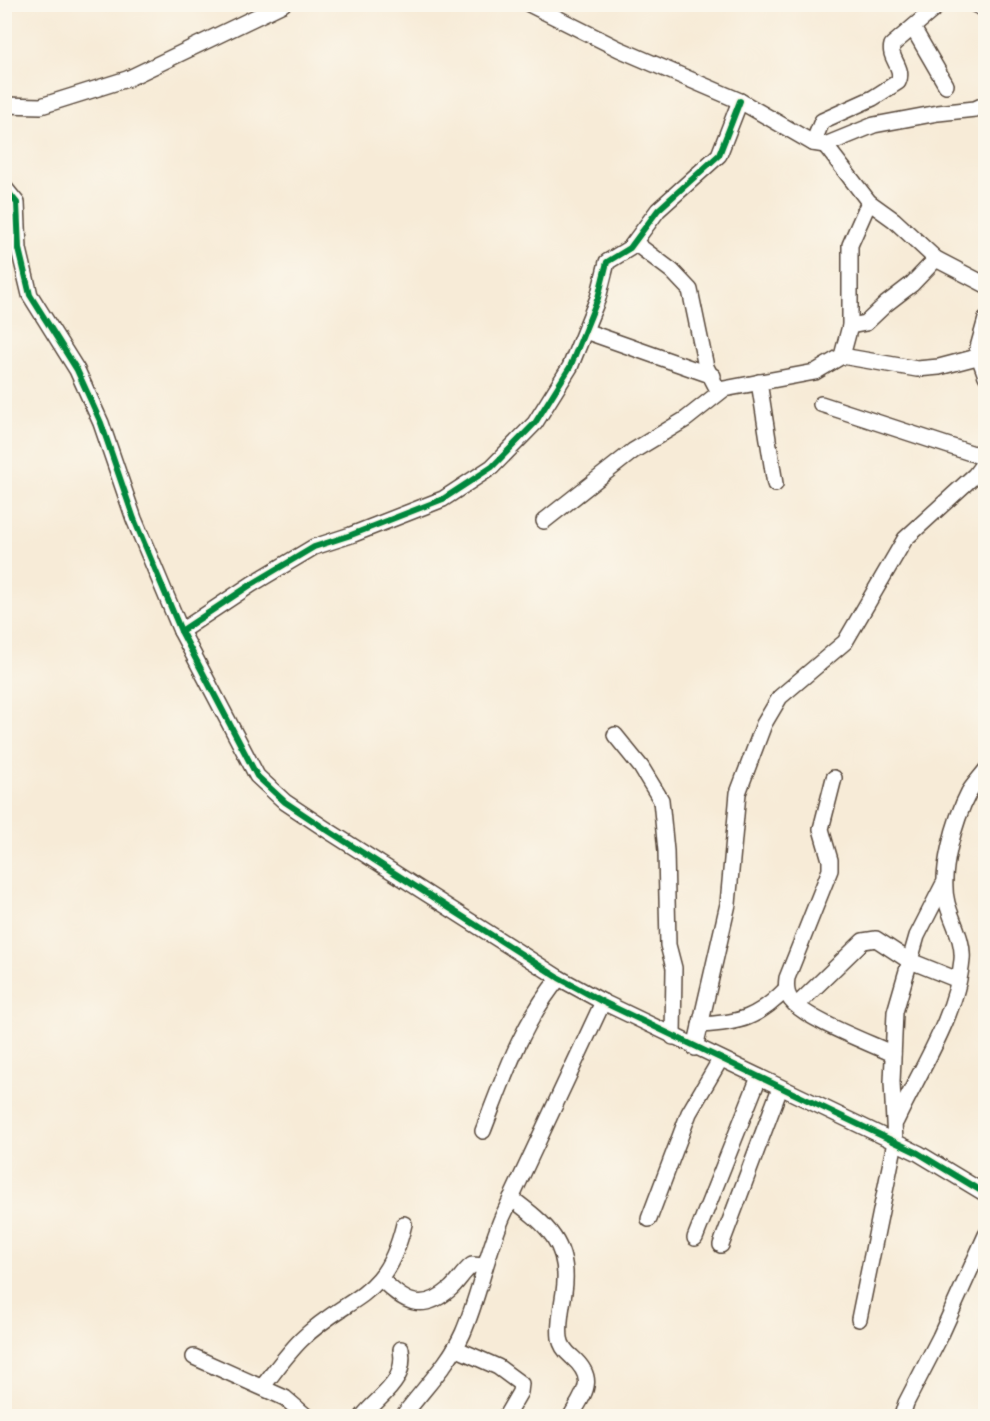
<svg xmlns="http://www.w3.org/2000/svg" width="990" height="1421" viewBox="0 0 990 1421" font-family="Pangolin,sans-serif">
<rect width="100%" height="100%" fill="#fbf7ec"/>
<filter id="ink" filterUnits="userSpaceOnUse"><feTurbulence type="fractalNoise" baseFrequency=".0167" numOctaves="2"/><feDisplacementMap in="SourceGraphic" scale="12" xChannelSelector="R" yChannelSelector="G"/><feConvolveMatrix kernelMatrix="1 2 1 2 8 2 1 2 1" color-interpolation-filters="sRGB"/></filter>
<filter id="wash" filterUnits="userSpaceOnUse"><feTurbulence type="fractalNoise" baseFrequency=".008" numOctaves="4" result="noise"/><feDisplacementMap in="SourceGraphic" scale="24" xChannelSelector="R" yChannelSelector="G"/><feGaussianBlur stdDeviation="1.35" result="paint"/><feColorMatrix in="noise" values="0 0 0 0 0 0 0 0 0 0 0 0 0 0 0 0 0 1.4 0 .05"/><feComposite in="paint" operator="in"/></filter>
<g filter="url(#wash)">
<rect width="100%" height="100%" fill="#f7ebd7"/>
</g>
<g filter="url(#ink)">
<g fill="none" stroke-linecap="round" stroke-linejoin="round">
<defs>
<g id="minor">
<polyline points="529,4 619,49 740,101 813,143 825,145 874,125 938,113 975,109 986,104"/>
<polyline points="974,4 986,10"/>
<polyline points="913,28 946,85"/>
<polyline points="4,105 41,106 127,79 283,4"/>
<path d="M813,143L822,121L873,98L898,82C905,68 888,58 892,45L940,4"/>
<polyline points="825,145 869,202 894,220 936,259 986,285"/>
<polyline points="4,187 17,203 19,249 30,295 77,370 101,423 134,519 181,631 257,776 285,802 324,828 559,978 603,1002 918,1153 986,1194"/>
<polyline points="635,243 672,271 690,290 706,367 719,392"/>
<polyline points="986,319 977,351 986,376"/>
<polyline points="850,326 866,323 886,304 912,284 936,259"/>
<polyline points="585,331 713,376"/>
<polyline points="842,356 917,369 939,367 977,357"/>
<polyline points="759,382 775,484"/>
<polyline points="821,404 986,458"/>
<polyline points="544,521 633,451 686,419 724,389 815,372 842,356 850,326 850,245 869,202"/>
<polyline points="181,631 252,584 314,547 351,535 443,499 492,467 535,423 570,367 598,298 607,262 630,248 658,210 719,155 740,101"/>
<polyline points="615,735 641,767 661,800 666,851 668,945 674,968 673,1037"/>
<path d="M834,778L821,829L830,860V870L787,978C786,985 786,994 791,1000C805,1019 870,1043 893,1054"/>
<polyline points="797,1005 863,941 876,939 908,960 958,980"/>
<path d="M700,1025C740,1023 758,1018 786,989"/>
<polyline points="695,1048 728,904 738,793 764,724 780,697 845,642 905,539 975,475 986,460"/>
<path d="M896,1121C919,1072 957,1015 962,960C964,940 952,922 947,903C939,873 955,819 969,792C974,784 980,778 986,770"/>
<path d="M483,1131C504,1077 522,1023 559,978"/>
<path d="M511,1198C547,1225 571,1244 564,1292C562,1307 558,1323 560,1338C561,1346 566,1352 572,1357C597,1379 585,1392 571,1416"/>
<polyline points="649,1219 689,1113 720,1060"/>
<polyline points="695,1238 759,1077"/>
<polyline points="721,1245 780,1088"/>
<path d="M381,1279C403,1301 421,1314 450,1289C458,1282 463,1272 472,1265L485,1266"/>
<polyline points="859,1319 895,1142 892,1082 895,1012 917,936 943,885"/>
<polyline points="455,1348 498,1367 521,1384 520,1392 506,1416"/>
<polyline points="194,1357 285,1398 306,1416"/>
<path d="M263,1386C275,1371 287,1354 301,1340C349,1293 385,1303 404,1224"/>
<path d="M363,1416C381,1394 407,1382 401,1349"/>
<path d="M403,1416C423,1389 449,1364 463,1333C479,1296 486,1256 502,1218L603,1002"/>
<polyline points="902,1416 906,1403 940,1337 986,1235"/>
</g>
</defs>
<use href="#minor" stroke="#57473a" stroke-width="18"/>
<use href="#minor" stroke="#fff" stroke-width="15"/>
<defs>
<g id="cycleway">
<polyline points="4,187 17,203 19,249 30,295 77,370 101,423 134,519 181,631 257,776 285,802 324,828 559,978 603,1002 918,1153 986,1194"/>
<polyline points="181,631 252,584 314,547 351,535 443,499 492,467 535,423 570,367 598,298 607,262 630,248 658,210 719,155 740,101"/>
</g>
</defs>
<use href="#cycleway" stroke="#fbf7ec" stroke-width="10"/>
<use href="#cycleway" stroke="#00873e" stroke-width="6"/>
</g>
</g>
<rect width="990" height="1421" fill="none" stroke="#fbf7ec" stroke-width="24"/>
</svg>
